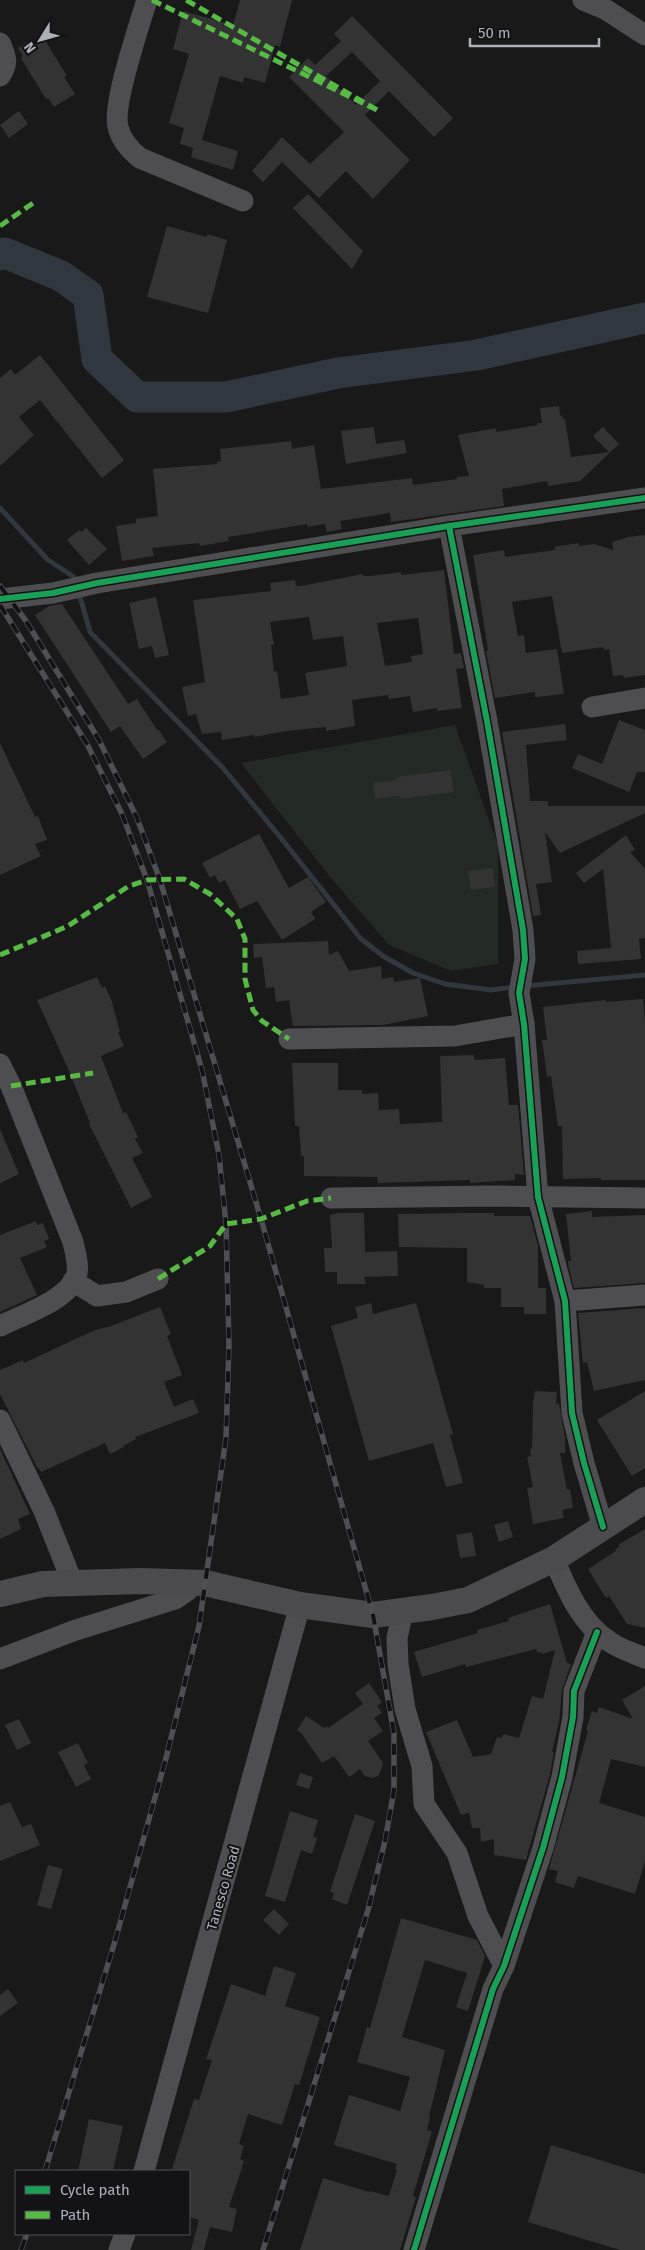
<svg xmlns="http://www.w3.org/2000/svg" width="645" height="2250" viewBox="0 0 645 2250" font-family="'Fira Sans',sans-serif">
<rect width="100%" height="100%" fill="#191919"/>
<polygon fill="#232924" points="455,725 498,845 498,964 451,971 389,945 330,877 241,763"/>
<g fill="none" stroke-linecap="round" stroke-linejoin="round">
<g stroke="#31373e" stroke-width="5">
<polyline points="0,508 48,560 74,577 75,582"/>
<polyline points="79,593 90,632 223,768 281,838 361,939 383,956 413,973 445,984 491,990 514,987"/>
<polyline points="525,986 645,975"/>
</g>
<polyline stroke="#31373e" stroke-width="31" points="0,255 5,253 61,276 88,295 97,359 137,397 226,397 338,373 477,355 645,318"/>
</g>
<g fill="#333334" fill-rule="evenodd">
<polygon points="240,0 292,0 280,47 275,45 265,83 244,77 243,83 220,76 202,140 238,151 233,170 191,157 193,148 180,144 184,128 169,123 189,54 173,49 183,11 233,25"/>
<path d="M352,16L453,118L434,137L389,91L365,115L410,160L373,199L346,171L319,198L282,162L263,182L252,171L282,137L310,164L344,132L289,77L308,58L315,65L341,41L334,34ZM352,52L380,81L356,105L326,76Z"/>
<polygon points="43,37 67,76 64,77 75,94 54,107 48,98 46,99 21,58 23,56 18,48 31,40 33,43"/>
<polygon points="19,111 28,124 9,138 0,125"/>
<polygon points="308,194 363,251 352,269 293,208"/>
<polygon points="167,226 207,237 207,234 227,240 208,313 147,297"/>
<polygon points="40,355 124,460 102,478 40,400 19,417 34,435 0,466 0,378 11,369 15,375"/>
<polygon points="559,406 560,416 562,415 563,419 565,419 571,457 609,452 593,436 603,427 619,444 580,481 548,486 547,481 502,489 504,506 391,522 390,513 340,521 342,529 327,532 325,524 308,527 307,524 228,537 229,541 200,546 199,543 152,548 154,556 122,561 116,526 136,523 136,519 158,516 153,469 217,464 217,462 221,461 220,449 291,441 292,449 314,445 321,489 412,478 413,485 457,479 457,477 469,476 458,435 496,428 496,432 538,425 537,423 542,423 540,408"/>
<polygon points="374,427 376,444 404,440 407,453 346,464 341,431"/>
<polygon points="86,528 107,549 89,565 67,540 79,530 81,532"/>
<polygon points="645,535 645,675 624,678 623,675 613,676 609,649 604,650 603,647 562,653 552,596 512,602 518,636 524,635 526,653 557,649 564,694 535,697 535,692 495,698 486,651 488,650 473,555 504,550 505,557 555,550 554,547 579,543 579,546 594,544 613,550 612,542 628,537"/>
<path d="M444,570L454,654L461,653L464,668L456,669L462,708L438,711L437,708L413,712L410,696L389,699L388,695L352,700L355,726L326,731V727L286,731L254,737V735L222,740L221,732L202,734L196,714L188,716L182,687L205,682L193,600L271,591L270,583L295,580L296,586H301L363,574V576H370L401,572V575ZM309,617L313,640L343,636L347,666L305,673L309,695L281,699L277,671L274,672L271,645H274L270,622ZM418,618L423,654L411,656L412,662L385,666L377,623Z"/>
<polygon points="156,597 169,655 155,658 152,646 139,649 129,603"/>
<polygon points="62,604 128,704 137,699 157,730 158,729 167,742 143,759 120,726 111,732 35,615 49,606"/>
<polygon points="619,720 645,730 645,772 637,772 629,792 572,768 578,754 602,764"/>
<polygon points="565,724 567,740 526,745 530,801 548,801 548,806 645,806 645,813 560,853 545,832 552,882 536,884 541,915 533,916 502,732"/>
<polygon points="0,743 35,817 38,816 47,840 35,844 41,856 0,875"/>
<polygon points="450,770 454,792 400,799 399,796 375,799 373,783 397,780 396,777"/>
<polygon points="259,834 289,888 308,877 326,902 311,912 315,919 282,940 257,901 240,909 225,880 219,883 215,875 210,878 202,863"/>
<polygon points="626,835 635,850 630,852 645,869 645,938 639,939 641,959 578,964 577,951 611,948 603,869 584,883 576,873"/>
<polygon points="493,868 495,887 471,890 468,871"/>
<polygon points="328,941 329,955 338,951 349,971 381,966 382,979 393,977 394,982 420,978 428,1016 383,1025 293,1026 289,1000 276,1002 274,987 266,988 262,957 254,958 253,944"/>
<polygon points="97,977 102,988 105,986 112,1002 120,1032 118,1032 124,1046 101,1056 123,1113 126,1112 138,1137 135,1139 143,1153 132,1158 152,1197 131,1208 89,1124 90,1123 69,1071 37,1000"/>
<polygon points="643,999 645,1021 645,1180 601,1180 601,1178 563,1179 562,1126 558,1126 551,1076 547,1077 542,1040 547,1040 543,1007 606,1000 606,1002"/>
<polygon points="474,1055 474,1060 505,1058 509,1105 518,1105 524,1175 515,1174 515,1180 470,1183 470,1180 378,1183 377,1177 304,1176 304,1156 301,1156 299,1126 295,1126 292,1063 338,1063 338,1090 362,1090 362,1094 378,1093 379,1110 399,1109 400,1124 442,1122 440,1056"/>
<polygon points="0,1129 19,1174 0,1183"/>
<polygon points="592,1211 592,1217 645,1215 645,1283 574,1288 568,1264 568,1261 571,1261 566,1214"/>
<polygon points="338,1213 364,1213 365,1252 397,1251 398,1276 364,1277 366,1284 337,1284 337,1272 325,1272 324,1248 332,1248 330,1215"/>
<polygon points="468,1213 494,1213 494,1216 530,1216 538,1246 538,1288 546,1288 546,1314 524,1314 524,1307 501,1307 501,1288 484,1288 484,1285 467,1282 467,1248 399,1247 398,1214"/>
<polygon points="36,1221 37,1225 43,1223 49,1239 44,1241 47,1247 20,1258 37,1295 0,1312 0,1235"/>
<polygon points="371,1303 373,1314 416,1303 453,1434 450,1435 463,1483 446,1487 433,1443 369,1461 331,1326 358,1318 355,1307"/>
<polygon points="160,1307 171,1334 167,1336 182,1375 164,1382 174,1407 193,1399 199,1413 135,1437 136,1439 123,1446 124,1447 110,1454 105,1443 41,1472 39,1468 38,1469 0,1394 0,1370 23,1360 24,1363 95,1330 111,1326"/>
<polygon points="645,1308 645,1380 594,1391 587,1362 583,1363 578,1313"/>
<polygon points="535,1391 557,1392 556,1404 559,1404 565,1438 565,1453 560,1453 567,1490 570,1489 573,1508 562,1510 564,1518 533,1524 527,1488 533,1487 527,1457 531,1456 530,1449 532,1449 533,1403"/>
<polygon points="645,1391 645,1468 632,1476 597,1420"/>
<polygon points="0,1449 30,1514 18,1519 21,1529 0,1539"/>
<polygon points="508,1521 513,1537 499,1542 494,1525"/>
<polygon points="645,1529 645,1628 627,1624 609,1596 606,1598 588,1569 616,1551 615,1550 619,1547 618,1545"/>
<polygon points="472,1532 476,1556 460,1558 456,1535"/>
<polygon points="550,1604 567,1663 571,1664 562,1690 559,1722 552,1752 554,1752 550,1774 526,1860 494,1855 494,1839 481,1842 480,1828 472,1828 469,1813 461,1815 426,1732 457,1720 473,1757 491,1754 497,1737 502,1738 503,1734 519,1738 532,1696 543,1699 555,1650 542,1654 541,1652 538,1653 536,1649 466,1667 465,1664 422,1677 414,1652 478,1633 477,1630 509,1621 508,1618"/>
<polygon points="369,1683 382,1702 377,1706 382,1713 374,1718 383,1731 368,1741 383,1763 381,1770 378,1776 372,1778 365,1776 360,1769 349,1777 334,1756 322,1763 302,1734 297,1730 306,1716 324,1728 327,1726 328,1728 363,1704 355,1693"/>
<polygon points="645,1686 645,1767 611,1759 599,1803 645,1817 645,1861 635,1894 578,1876 574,1888 555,1882 558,1871 549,1869 588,1731 586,1730 587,1726 592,1711 597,1713 599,1707 633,1719 622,1700"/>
<polygon points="19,1719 31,1743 17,1750 5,1725"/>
<polygon points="78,1743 88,1763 84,1765 91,1779 76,1787 58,1752"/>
<polygon points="300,1773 313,1777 309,1789 296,1785"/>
<polygon points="10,1802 22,1827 31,1824 40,1845 0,1861 0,1806"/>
<polygon points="290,1811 318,1820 313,1837 317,1838 312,1854 301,1850 285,1902 265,1896"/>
<polygon points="355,1814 375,1821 347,1905 332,1899 334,1893 330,1892"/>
<polygon points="48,1865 63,1869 51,1909 37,1905"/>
<polygon points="274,1909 289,1924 279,1935 263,1920"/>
<polygon points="401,1918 477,1940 485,1956 468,2011 456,2007 467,1973 425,1960 402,2037 445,2050 429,2117 430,2118 427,2130 432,2131 413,2196 416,2197 400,2250 300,2250 323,2178 369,2192 370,2191 389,2196 397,2170 395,2169 397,2164 334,2145 349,2095 400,2111 410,2077 357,2062 367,2027 370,2028"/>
<polygon points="274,1966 296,1973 285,2006 320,2017 299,2085 295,2084 282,2125 248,2114 239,2144 244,2146 240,2159 244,2161 229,2207 237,2209 232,2232 210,2227 204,2250 191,2250 199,2220 189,2217 189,2171 172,2169 194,2099 199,2100 212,2060 206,2059 231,1984 265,1996"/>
<polygon points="8,1989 18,2003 0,2016 0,1995"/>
<polygon points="89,2119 123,2126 113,2171 78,2171"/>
<polygon points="551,2145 645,2174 645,2250 620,2250 528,2222"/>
</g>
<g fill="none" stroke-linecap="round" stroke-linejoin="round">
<g stroke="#4e4e51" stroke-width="21">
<path d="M147,0C139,26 112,105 118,127C121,140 130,150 140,158L243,201"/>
<polyline points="583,0 605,9 645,35"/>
<path d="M0,43C6,56 9,63 0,76"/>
<polyline points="449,526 487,721 523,930 525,959 519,993 524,1024 538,1197 565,1301 572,1413 584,1463 603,1527"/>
<polyline points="0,599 53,593 97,583 449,526 645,498"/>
<polyline points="592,707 645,698"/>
<polyline points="289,1039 455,1036 524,1024"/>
<path d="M0,1064L11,1086L73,1242C75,1252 80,1267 76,1277C66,1301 22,1315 0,1326"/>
<polyline points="331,1198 493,1196 645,1198"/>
<polyline points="73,1281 97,1296 126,1292 158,1279"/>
<polyline points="565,1301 645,1295"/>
<polyline points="0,1420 44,1511 73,1584"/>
<path d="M554,1559C566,1588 581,1624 610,1642C620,1649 633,1653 645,1658"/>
<polyline points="403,1611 397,1638 398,1664 405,1709 422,1766 424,1804 457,1853 478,1916 504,1966"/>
<polyline points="0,1659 73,1631 175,1599 188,1590 190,1583"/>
<polyline points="144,2171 300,1605"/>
<polyline points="119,2250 125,2234"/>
<polyline points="414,2250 493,1989 504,1966 543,1848 562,1777 573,1717 574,1691 597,1632"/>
</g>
<polyline stroke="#4b4b4d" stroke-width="26" points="0,1594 43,1584 141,1581 205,1583 300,1605 373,1615 432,1607 468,1600 554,1559 645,1500"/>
<defs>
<g id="rail">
<polyline points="0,586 26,621 99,740 137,818 160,880 261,1219 373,1615 394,1733 394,1790 385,1841 368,1910 263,2250"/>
<polyline points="0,605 87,744 122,814 147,880 202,1070 219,1155 226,1224 229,1345 226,1438 199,1626 166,1758 115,1941 45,2171"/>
<polyline points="21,2250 27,2234"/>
</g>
</defs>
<use href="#rail" stroke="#4e4f52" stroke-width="5.5"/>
<use href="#rail" stroke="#131315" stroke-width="4" stroke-dasharray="11" stroke-linecap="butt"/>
<g stroke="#58b947" stroke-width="5" stroke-dasharray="10 5" stroke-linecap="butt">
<polyline points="152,0 379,111 186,0"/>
<polyline points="0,226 36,201"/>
<polyline points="0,955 68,926 129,886 147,880 184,879 210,894 237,919 245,939 245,979 253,1010 262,1021 289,1039"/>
<polyline points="11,1086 93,1073"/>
<polyline points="158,1279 210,1246 226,1224 261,1219 307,1201 331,1198"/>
</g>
<defs>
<g id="cycleway">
<polyline points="449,526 487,721 523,930 525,959 519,993 524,1024 538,1197 565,1301 572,1413 584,1463 603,1527"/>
<polyline points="0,599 53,593 97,583 449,526 645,498"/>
<polyline points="414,2250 493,1989 504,1966 543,1848 562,1777 573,1717 574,1691 597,1632"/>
</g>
</defs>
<use href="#cycleway" stroke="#131315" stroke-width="9"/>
<use href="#cycleway" stroke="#1a9f57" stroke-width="6"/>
</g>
<g text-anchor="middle" stroke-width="4" stroke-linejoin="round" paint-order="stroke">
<g font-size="14" fill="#acafb8" stroke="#131315">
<text transform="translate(223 1888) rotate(-74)" y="5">Tanesco Road</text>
</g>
</g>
<rect x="15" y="2170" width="175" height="65" fill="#131315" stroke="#505156"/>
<rect x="25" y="2186" width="25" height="8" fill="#1a9f57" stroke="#505156"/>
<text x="60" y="2195" font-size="15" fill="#acafb8">Cycle path</text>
<rect x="25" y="2211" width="25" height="8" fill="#58b947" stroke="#505156"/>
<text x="60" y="2220" font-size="15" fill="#acafb8">Path</text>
<g transform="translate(40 40) rotate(233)" stroke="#131315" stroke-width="4" paint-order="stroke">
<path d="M0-4L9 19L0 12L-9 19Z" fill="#acafb8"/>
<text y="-8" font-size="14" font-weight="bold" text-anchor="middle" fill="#acafb8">N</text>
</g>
<path d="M470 38v8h129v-8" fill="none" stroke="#acafb8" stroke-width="2.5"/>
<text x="478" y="38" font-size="15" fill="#acafb8" stroke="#131315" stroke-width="4" paint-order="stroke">50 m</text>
</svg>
